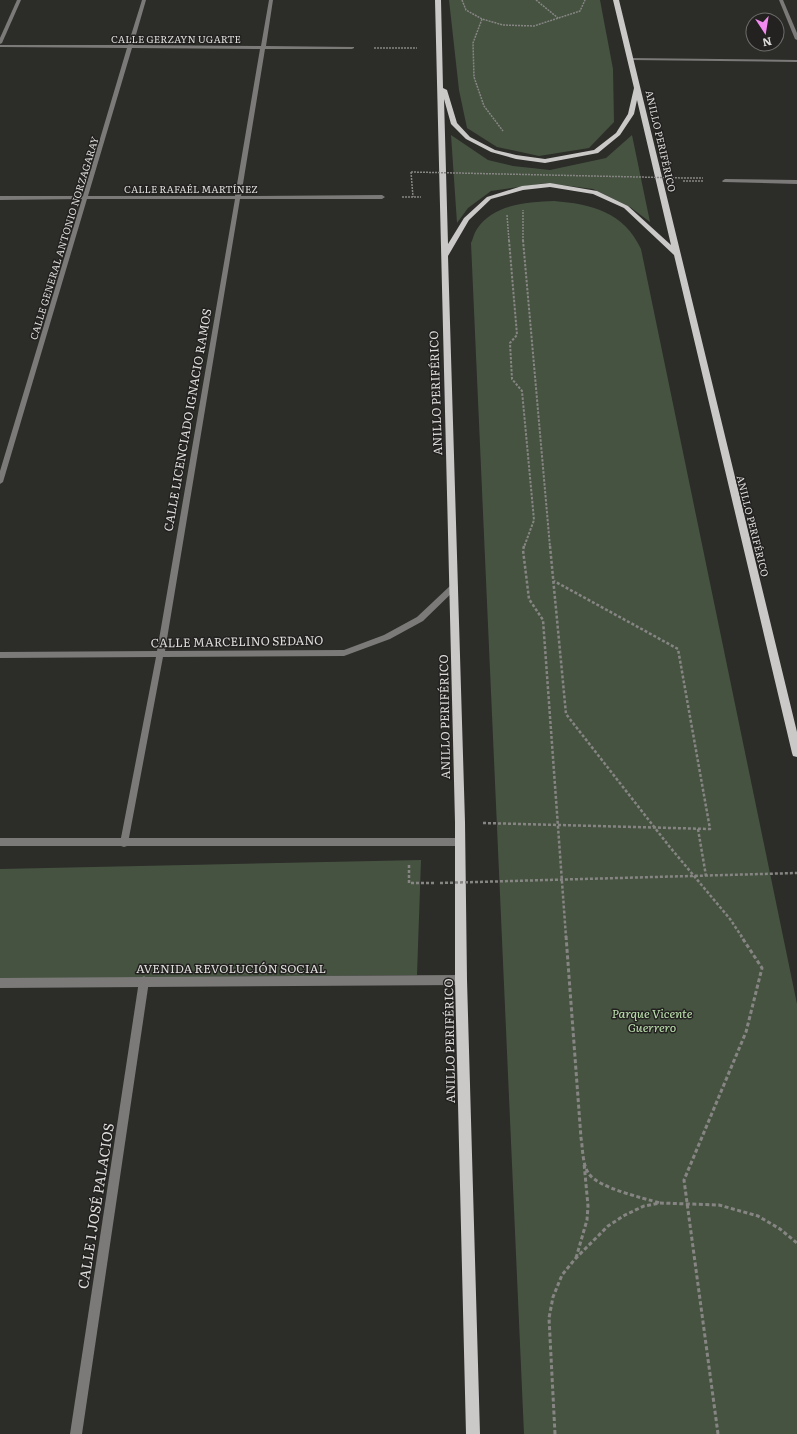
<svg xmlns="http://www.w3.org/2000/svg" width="797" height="1434" viewBox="0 0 797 1434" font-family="Literata,serif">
<rect width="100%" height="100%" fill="#2c2c29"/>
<g fill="#465341">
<polygon points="449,0 600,0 613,69 614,122 589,148 539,156 497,147 467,128 459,90"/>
<polygon points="451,135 488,160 513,166 550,170 606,158 632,135 650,222 630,207 593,189 546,183 491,191 468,208 457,223"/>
<path d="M554,201C591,204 624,212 641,249L797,1004V1434H524L471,243C473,239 474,233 477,229C493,204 527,202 554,201Z"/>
<polygon points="421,860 417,975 0,979 0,869"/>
</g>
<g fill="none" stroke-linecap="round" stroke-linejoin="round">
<g stroke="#868583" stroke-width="1.5" stroke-dasharray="2 1" stroke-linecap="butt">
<polyline points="462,0 466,10 482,19 503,25 534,26 580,11 585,0"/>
<polyline points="536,0 558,18"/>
<polyline points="482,19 473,43 474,77 484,106 503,131"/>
<polyline points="374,48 417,48"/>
<polyline points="411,172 413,197"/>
<polyline points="684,178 703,178"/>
<polyline points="683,181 704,181"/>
<polyline points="402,197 421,197"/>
<polyline points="507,215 509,241"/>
<polyline points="523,241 523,210"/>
</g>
<g stroke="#868583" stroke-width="2" stroke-dasharray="2.5 1.5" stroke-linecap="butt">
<polyline points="509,240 517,335 510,343 512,379 522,391 534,520 524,547"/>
<polyline points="523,240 550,547"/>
</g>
<g stroke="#868583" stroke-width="2.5" stroke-dasharray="3 2" stroke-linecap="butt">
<polyline points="524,546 523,550 529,599 543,620 566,937"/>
<polyline points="550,546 566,714 669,846 730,919 742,937"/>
<polyline points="483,823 710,829 678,649 554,581"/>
<polyline points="698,829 706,876"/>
<polyline points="409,865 409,883 436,883"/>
</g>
<g stroke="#868583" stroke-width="3" stroke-dasharray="4 2.5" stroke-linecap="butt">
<path d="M566,936L581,1138C583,1149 582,1164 589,1174C599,1188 643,1198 660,1203"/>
<polyline points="576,1258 587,1220 588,1206 584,1163"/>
<polyline points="555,1434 549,1318 553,1297 562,1275 575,1259 608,1226 625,1215 644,1206 660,1203 719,1205 758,1216 780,1229 797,1243"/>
<polyline points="718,1434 684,1180 746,1032 762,968 741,936"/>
</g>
<g fill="#7b7a79" fill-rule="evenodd">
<polygon points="17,0 21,0 2,43 0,44 0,38"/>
<path d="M142,0H146L133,45L261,46L269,0H273L266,46L354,47V48L352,49H265L241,196L382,195L385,197L382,199H240L165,651L344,650L384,635L417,617L451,585L454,584L458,587L423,621L390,639L344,656L163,657L128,843L127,846L124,847L121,846L120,843L156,657L0,658V652L157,651L235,199H87L3,482L0,484V471L82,199L0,200V196H83L127,48L0,47V45H128ZM132,48L260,49L235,196H88Z"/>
<polygon points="779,0 783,0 797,33 797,40 795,39"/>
<polygon points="629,58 797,60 797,62 631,60 629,60"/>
<polygon points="725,179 797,180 797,184 723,182 722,181"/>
<polygon points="144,976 147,978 149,981 82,1434 70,1434 139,981 141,978"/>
</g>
<g fill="#7b7a79" fill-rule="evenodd">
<polygon points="0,838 460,838 463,839 464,842 463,845 460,846 0,846"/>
<polygon points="461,975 464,977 466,980 464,983 461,985 0,988 0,978"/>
</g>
<path fill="#cbc8c8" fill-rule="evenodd" d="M435,0H441L443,88L447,90L457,123L470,137L495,150L516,155L545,159L594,150L616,133L628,114L634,88L613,0H619L797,732V757L793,756L792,753L674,255L624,208L593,194L550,187L523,190L491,199L469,220L448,256L465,822L467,980L480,1434H466L455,980V822ZM444,99L451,124L466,139L491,152L516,159L545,163L598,153L620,135L634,114L637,100L671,245L628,206L597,191L550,183L522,186L487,197L464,218L448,244Z"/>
<polyline stroke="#868583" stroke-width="1.5" stroke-dasharray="2 1" stroke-linecap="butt" points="411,172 684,178"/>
<polyline stroke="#868583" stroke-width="2.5" stroke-dasharray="3 2" stroke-linecap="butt" points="440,883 797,873"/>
</g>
<g text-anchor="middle" stroke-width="3" stroke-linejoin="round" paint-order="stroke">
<g font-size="10" fill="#dedddc" stroke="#232220">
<text x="176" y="43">CALLE GERZAYN UGARTE</text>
<text transform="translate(661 141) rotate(77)" y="4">ANILLO PERIFÉRICO</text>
<text x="191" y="193">CALLE RAFAÉL MARTÍNEZ</text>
<text transform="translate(64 238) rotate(-73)" y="4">CALLE GENERAL ANTONIO NORZAGARAY</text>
<text transform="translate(753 526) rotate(76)" y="4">ANILLO PERIFÉRICO</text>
</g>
<g font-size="12" fill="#dedddc" stroke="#232220">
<text transform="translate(436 393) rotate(-92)" y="4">ANILLO PERIFÉRICO</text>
<text transform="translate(188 420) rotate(-80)" y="4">CALLE LICENCIADO IGNACIO RAMOS</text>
<text transform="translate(237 642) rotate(-1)" y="4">CALLE MARCELINO SEDANO</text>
<text transform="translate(445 717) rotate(-91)" y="4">ANILLO PERIFÉRICO</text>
<text x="231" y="973">AVENIDA REVOLUCIÓN SOCIAL</text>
<text transform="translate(450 1041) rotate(-91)" y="4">ANILLO PERIFÉRICO</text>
</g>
<g font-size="12" font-style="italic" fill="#bee3b0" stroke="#232220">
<text x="652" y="1018">Parque Vicente<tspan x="652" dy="14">Guerrero</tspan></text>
</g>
<g font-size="14" fill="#dedddc" stroke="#232220">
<text transform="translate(96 1206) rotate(-81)" y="5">CALLE 1 JOSÉ PALACIOS</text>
</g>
</g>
<g transform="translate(765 32) rotate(168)"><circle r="19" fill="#232220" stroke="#6e6d6b"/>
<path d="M0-3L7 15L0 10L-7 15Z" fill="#f38af1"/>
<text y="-6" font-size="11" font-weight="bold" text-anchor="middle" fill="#dedddc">N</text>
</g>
</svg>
